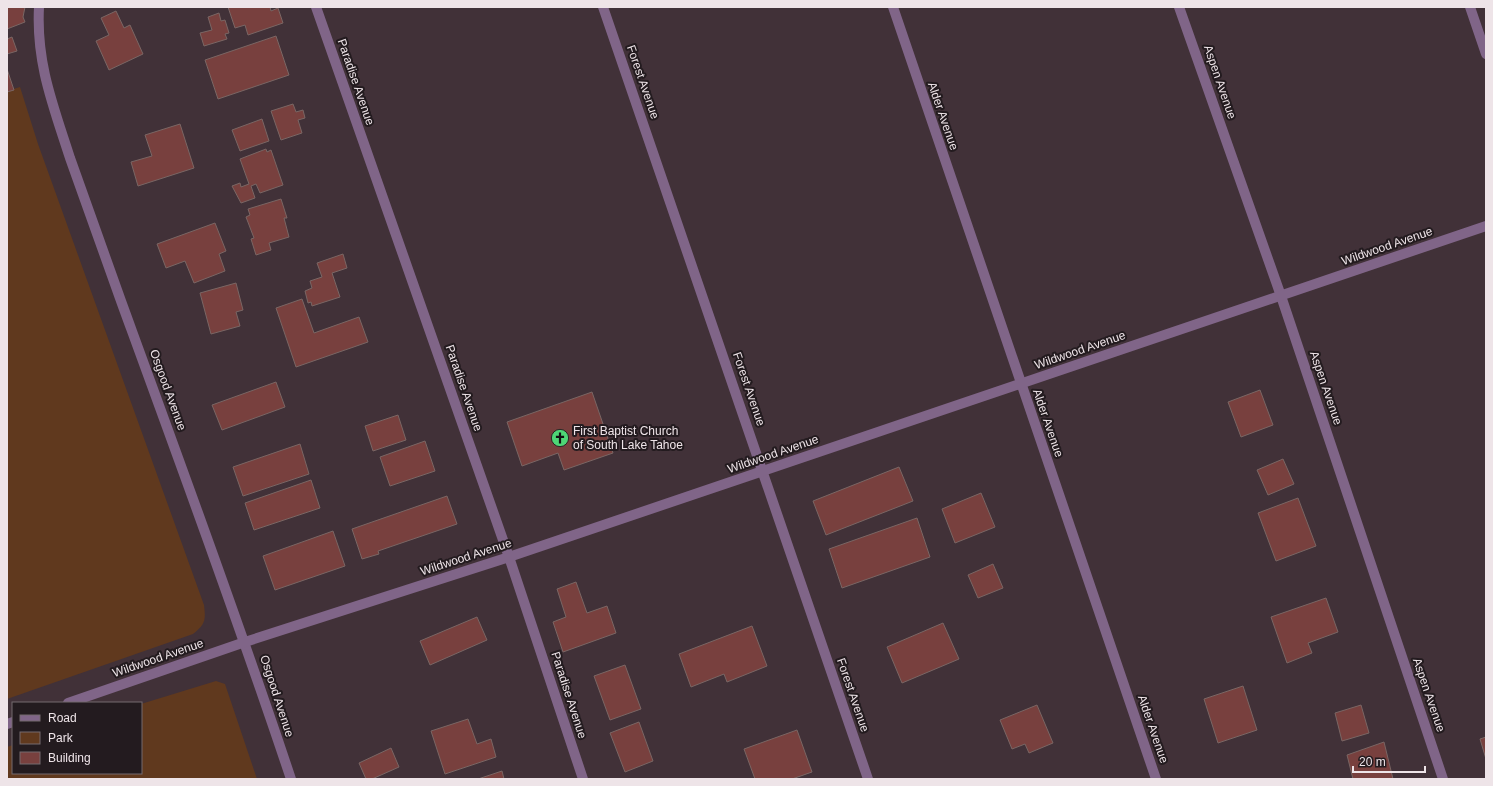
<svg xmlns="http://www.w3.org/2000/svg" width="1493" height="786" viewBox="0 0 1493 786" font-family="Helvetica,sans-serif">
<rect width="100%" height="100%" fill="#413138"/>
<g fill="#60391e">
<path d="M20,87L38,144L204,605C206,621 205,624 193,634L7,699V91Z"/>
<polygon points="216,681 225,684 257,779 7,779 7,747 13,745 13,773 141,773 141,704"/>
</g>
<g fill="#78403e" stroke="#7a6664">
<polygon points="7,7 25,7 23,17 25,22 7,29"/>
<polygon points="228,7 270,7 271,11 278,8 283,23 248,35 245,25 235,28"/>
<polygon points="116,11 124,28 130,25 143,54 109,70 96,41 109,35 101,18"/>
<polygon points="219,13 221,21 225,20 229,33 225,34 227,39 204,46 200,33 212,30 208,17"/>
<polygon points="276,36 289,75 218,99 205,60"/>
<polygon points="12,37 17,51 7,54 7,39"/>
<polygon points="7,69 14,90 7,92"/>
<polygon points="293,104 296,112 303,110 305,118 298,120 302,133 281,140 271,111"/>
<polygon points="262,119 269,141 240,151 232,130"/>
<polygon points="180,124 194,168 138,186 131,162 152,156 145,135"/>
<polygon points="266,149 267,152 271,150 283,185 260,193 256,184 251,186 255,198 241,203 232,186 240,183 241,187 249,184 240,159"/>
<polygon points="281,199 287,218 284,218 289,237 269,243 271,250 256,255 251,239 254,238 246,217 250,215 248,209"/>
<polygon points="215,223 226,251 219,254 225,271 194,283 185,261 166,268 157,244"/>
<polygon points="343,254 347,268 332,273 340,297 312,306 311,302 308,303 305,291 312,288 310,281 322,277 317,263"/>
<polygon points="236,283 243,310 236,312 240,326 211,334 200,293"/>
<polygon points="302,299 314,333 359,317 368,342 296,367 276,308"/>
<polygon points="276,382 285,407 222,430 212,405"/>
<polygon points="1260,390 1273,425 1241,437 1228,402"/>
<polygon points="592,392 613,453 564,470 558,453 522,466 507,422"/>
<polygon points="398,415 406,440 373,451 365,426"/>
<polygon points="425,441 435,471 390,486 380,457"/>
<polygon points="300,444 309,474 243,496 233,467"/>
<polygon points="1283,459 1294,484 1268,495 1257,470"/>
<polygon points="899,467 913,501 826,535 813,501"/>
<polygon points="311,480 320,508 254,530 245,503"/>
<polygon points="981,493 995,527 955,543 942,509"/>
<polygon points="447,496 457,524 378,551 379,554 362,559 352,529"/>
<polygon points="1298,498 1316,546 1276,561 1258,513"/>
<polygon points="917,518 930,557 842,588 829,549"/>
<polygon points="333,531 345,566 275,590 263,556"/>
<polygon points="993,564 1003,588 978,598 968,575"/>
<polygon points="576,582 587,613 607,606 616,633 563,652 553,622 566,617 557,589"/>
<polygon points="1326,598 1338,632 1308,643 1312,653 1287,663 1271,617"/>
<polygon points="477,617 487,640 430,665 420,641"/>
<polygon points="943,623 959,659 902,683 887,647"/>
<polygon points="752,626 767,666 727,682 724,674 691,687 679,654"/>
<polygon points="625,665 641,709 610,720 594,676"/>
<polygon points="1243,686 1257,730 1218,743 1204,699"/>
<polygon points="1037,705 1053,743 1029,753 1025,744 1012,749 1000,720"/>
<polygon points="1361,705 1369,733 1342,741 1335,713"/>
<polygon points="468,719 477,744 491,739 496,757 445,774 431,731"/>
<polygon points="639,722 653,761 625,772 610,733"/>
<polygon points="797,730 812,772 792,779 755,779 744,749"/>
<polygon points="1486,737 1486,759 1480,739"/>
<polygon points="1384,742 1393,779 1353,779 1347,755"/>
<polygon points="391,748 399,767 372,779 366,779 359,763"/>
<polygon points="502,771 504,779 478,779"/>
</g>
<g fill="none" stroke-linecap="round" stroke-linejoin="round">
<g stroke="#806588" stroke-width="10">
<path d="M39,7C36,63 53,105 70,158C87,206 104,253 121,301C179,460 237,618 291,779"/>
<polyline points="316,7 509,557 583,779"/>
<polyline points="603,7 868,779"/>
<polyline points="893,7 1156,779"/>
<polyline points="1179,7 1281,296 1443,779"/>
<polyline points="1470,7 1486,54"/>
<polyline points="68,703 245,642 509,557 1486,226"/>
<polyline points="7,724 13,722"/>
</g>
</g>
<defs>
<symbol id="church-disc" viewBox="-11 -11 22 22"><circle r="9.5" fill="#4ed676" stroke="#231b1f"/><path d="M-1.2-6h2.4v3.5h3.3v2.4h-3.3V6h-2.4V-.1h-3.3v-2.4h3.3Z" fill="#111"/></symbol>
</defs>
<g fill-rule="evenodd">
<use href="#church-disc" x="550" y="428" width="20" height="20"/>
</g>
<g text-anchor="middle" stroke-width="4" stroke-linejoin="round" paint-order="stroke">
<g font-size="12" fill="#eee4e8" stroke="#231b1f">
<text transform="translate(356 82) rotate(71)" y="4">Paradise Avenue</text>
<text transform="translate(643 82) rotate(71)" y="4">Forest Avenue</text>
<text transform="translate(1220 82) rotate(71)" y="4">Aspen Avenue</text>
<text transform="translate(943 116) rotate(71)" y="4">Alder Avenue</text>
<text transform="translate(1387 246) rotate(-19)" y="4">Wildwood Avenue</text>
<text transform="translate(1080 350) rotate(-19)" y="4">Wildwood Avenue</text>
<text transform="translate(464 388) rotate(71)" y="4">Paradise Avenue</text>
<text transform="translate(1326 388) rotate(71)" y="4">Aspen Avenue</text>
<text transform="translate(749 389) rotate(71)" y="4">Forest Avenue</text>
<text transform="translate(168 390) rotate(70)" y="4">Osgood Avenue</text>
<text transform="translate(1048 423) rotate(71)" y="4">Alder Avenue</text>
<text transform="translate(773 454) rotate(-19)" y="4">Wildwood Avenue</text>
<text transform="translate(466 557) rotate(-18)" y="4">Wildwood Avenue</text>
<text transform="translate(158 658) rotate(-19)" y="4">Wildwood Avenue</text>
<text transform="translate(569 695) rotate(72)" y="4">Paradise Avenue</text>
<text transform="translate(853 695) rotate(71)" y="4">Forest Avenue</text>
<text transform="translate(1429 695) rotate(71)" y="4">Aspen Avenue</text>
<text transform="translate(277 696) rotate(72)" y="4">Osgood Avenue</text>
<text transform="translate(1153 729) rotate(71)" y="4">Alder Avenue</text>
</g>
<g font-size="12" fill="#eee4e8" stroke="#231b1f" text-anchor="start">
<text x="573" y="435">First Baptist Church<tspan x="573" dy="14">of South Lake Tahoe</tspan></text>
</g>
</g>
<rect width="1493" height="786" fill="none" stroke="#eee4e8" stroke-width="16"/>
<rect x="12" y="702" width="130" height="72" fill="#231b1f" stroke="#746b6f"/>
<rect x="20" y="715" width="20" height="6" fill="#806588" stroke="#746b6f"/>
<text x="48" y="722" font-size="12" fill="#eee4e8">Road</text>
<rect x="20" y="732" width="20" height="12" fill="#60391e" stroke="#746b6f"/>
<text x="48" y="742" font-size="12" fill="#eee4e8">Park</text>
<rect x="20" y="752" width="20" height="12" fill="#78403e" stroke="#746b6f"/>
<text x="48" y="762" font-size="12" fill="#eee4e8">Building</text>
<path d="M1353 766v6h72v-6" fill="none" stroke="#eee4e8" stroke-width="2"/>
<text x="1359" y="766" font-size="12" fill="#eee4e8" stroke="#231b1f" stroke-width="3" paint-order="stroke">20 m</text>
</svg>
